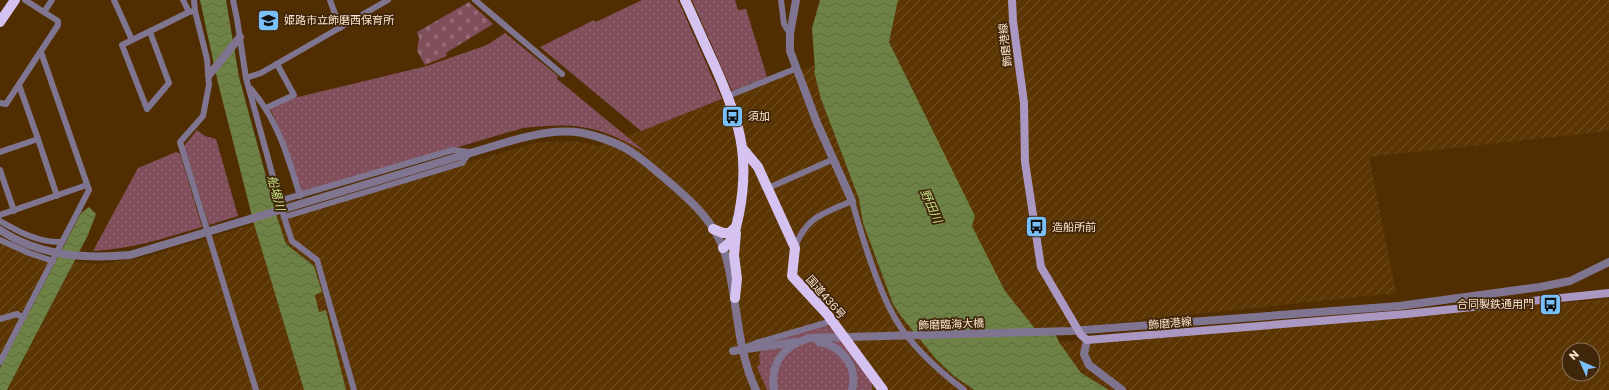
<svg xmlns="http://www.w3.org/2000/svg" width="1609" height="390" viewBox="0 0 1609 390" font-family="Poppins,'Noto Sans JP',sans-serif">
<defs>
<pattern id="industrial-furrows" width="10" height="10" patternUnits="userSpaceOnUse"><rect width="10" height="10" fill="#5c3504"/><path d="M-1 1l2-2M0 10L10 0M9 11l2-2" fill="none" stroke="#745228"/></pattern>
<pattern id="cemetery-stones" width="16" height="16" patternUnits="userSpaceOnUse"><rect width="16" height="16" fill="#804f5b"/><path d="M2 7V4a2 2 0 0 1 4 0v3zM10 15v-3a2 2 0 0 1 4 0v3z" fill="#936872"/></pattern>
<pattern id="park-dots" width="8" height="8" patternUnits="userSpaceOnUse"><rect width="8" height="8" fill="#804f5b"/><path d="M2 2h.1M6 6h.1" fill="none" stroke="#936872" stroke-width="1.8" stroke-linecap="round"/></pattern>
<pattern id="water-waves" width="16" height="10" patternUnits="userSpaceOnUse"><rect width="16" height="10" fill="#6d8244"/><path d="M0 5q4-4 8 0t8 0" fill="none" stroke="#606a42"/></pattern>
</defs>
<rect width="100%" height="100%" fill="#512d02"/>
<g fill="url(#industrial-furrows)" fill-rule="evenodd">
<polygon points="898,0 1609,0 1609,131 1369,157 1396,293 1037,331 1005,291 972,226 975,216 889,42"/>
<polygon points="814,65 821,99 859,199 863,223 893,304 900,315 936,359 954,376 974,390 346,390 327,311 319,312 315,295 322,291 314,266 286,244 277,217 540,142 574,141 600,146"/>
<polygon points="254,224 304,390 8,390 74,262 102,264 150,256"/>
<polygon points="0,242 55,261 0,368"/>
<path d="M1609,299V390H1109L1081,373L1059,342ZM1569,350H1593V374H1569Z"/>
</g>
<polygon fill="url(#cemetery-stones)" points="469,2 493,24 446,53 447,56 425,65 417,51 419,38 417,32"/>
<g fill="url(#park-dots)">
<polygon points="642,0 678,0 722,99 641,131 540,47 594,20 596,22"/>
<polygon points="692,0 735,0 738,10 746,9 767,77 732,91"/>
<path d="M505,33L558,76L557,79L648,154C601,126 577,122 523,128L302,193L281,132L270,108L294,98L427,66L487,45Z"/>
<polygon points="197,130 205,136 216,139 238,216 209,225 184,146"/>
<path d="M176,152L180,154L202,227C165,238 131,249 93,251L138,168Z"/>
<polygon points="826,325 835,331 872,382 872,390 767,390 757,367 760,364 759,355 765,343"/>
</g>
<g fill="url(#water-waves)">
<polygon points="200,0 226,0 239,77 277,217 286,244 314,266 322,292 315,295 319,312 326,310 346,390 304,390 254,224 218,83"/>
<polygon points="820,0 898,0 889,42 975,216 972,226 1005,291 1037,331 1053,329 1059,342 1081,373 1109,390 974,390 954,376 936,359 900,315 893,304 863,223 859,199 821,99 814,71 815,70 812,28"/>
<polygon points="89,207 96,214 88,235 7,390 0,390 0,368 81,213"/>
</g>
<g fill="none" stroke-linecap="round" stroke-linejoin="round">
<g stroke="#807590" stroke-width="6">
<polyline points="114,0 132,40"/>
<polyline points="183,0 189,12"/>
<polyline points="194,0 195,11"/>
<polyline points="233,0 237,19 246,78 284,217 292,241 317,260 354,390"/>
<polyline points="330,0 340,28"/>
<polyline points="475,0 562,74"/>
<polyline points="781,0 784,24 790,34"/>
<polyline points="44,12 52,0"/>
<polyline points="150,32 169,83 147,109 122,45 189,12 195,11 207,59 209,85 203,116 180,142 256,390"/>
<polyline points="246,78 261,73 388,0"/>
<polyline points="19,85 38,139"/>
<path d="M251,89C278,120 288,157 300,196"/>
<polyline points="728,96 795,69"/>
<polyline points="0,103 6,104 58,25 58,21 25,0"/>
<polyline points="266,108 294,95 277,64"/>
<polyline points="0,152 38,139 57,196"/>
<polyline points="0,170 14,211"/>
<polyline points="768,188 834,159"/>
<polyline points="279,201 453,150 469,152"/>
<polyline points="0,215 87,185"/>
<polyline points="284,217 462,163 469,153"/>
<path d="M0,221C19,232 40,243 62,242"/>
<polyline points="0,240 29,253 53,261"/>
<path d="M795,247C807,216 823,214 852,201C862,237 877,288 896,320C913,348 939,371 964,390"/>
<polyline points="0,319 17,314 23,318"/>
<polyline points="747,347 756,343 832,321"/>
<polyline points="0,362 89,190 41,52"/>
</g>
<g stroke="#807590" stroke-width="8">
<polyline points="796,0 790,34 790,51 817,123 852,201"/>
<polyline points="209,75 240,37"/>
<path d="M0,230C39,256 85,259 130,255L514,140C537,134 558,129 583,133C596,136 610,140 623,147C637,154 649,165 662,176C688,198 717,222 726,257C738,301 736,348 756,390"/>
<polyline points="1087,340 1084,354 1089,365 1122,390"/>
<path d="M819,342C842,346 858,366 852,390"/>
<polyline points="733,351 795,342"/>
<path d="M774,390C770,364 783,346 809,338L1071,331L1399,306L1540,287L1570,281L1609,262"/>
</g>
<polyline stroke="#aa98c2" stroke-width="8" points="1012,0 1013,21 1024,103 1025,162 1041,267 1081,335 1087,340 1406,314 1609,293"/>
<g stroke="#d6c2f0" stroke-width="10">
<path d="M685,0C695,21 704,43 714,64C738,118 751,153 739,214C736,227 734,241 723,248"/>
<polyline points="0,22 15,0"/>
<polyline points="743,149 758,167 795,248 792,276 827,314 883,390"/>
<polyline points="713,229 723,233 729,233 736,227"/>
<polyline points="735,298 737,279 734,255 736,233"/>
</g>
</g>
<defs>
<symbol id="school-square" viewBox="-11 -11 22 22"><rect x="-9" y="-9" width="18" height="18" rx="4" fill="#79bff8" stroke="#40260a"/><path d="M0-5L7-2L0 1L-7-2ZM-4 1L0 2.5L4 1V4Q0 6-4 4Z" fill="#111"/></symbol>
<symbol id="bus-square" viewBox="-11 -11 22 22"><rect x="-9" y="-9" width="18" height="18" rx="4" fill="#79bff8" stroke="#40260a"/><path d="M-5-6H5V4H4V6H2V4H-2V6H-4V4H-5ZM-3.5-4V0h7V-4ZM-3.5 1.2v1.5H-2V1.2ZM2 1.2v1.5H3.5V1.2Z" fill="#111"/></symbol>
</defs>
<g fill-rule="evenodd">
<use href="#school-square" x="256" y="8" width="25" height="25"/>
<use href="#bus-square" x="720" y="104" width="25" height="25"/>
<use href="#bus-square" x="1024" y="214" width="25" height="25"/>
<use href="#bus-square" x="1538" y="292" width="25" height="25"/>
</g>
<g text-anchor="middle" stroke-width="3.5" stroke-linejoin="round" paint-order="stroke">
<g font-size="11" fill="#fce5d0" stroke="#40260a" text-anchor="start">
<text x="284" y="24">姫路市立飾磨西保育所</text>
<text x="748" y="120">須加</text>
<text x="1052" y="231">造船所前</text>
<text x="1534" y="308" text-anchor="end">合同製鉄通用門</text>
</g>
<g font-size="11" fill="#fce5d0" stroke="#40260a">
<text transform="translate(1005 45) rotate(-97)" y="4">飾磨港線</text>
<text transform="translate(826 297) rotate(49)" y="4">国道436号</text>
<text transform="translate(1170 323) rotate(-5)" y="4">飾磨港線</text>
<text transform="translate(951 324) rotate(-2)" y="4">飾磨臨海大橋</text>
</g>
<g font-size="12" font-style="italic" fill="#c2e087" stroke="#40260a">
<text transform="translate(276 193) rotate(75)" y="4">船場川</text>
<text transform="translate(931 206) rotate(66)" y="4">野田川</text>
</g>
</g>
<g transform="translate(1581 362) rotate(315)"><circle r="19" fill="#40260a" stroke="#8b7259"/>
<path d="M0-3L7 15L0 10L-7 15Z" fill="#79bff8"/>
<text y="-6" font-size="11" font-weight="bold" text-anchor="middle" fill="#fce5d0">N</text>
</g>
</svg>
